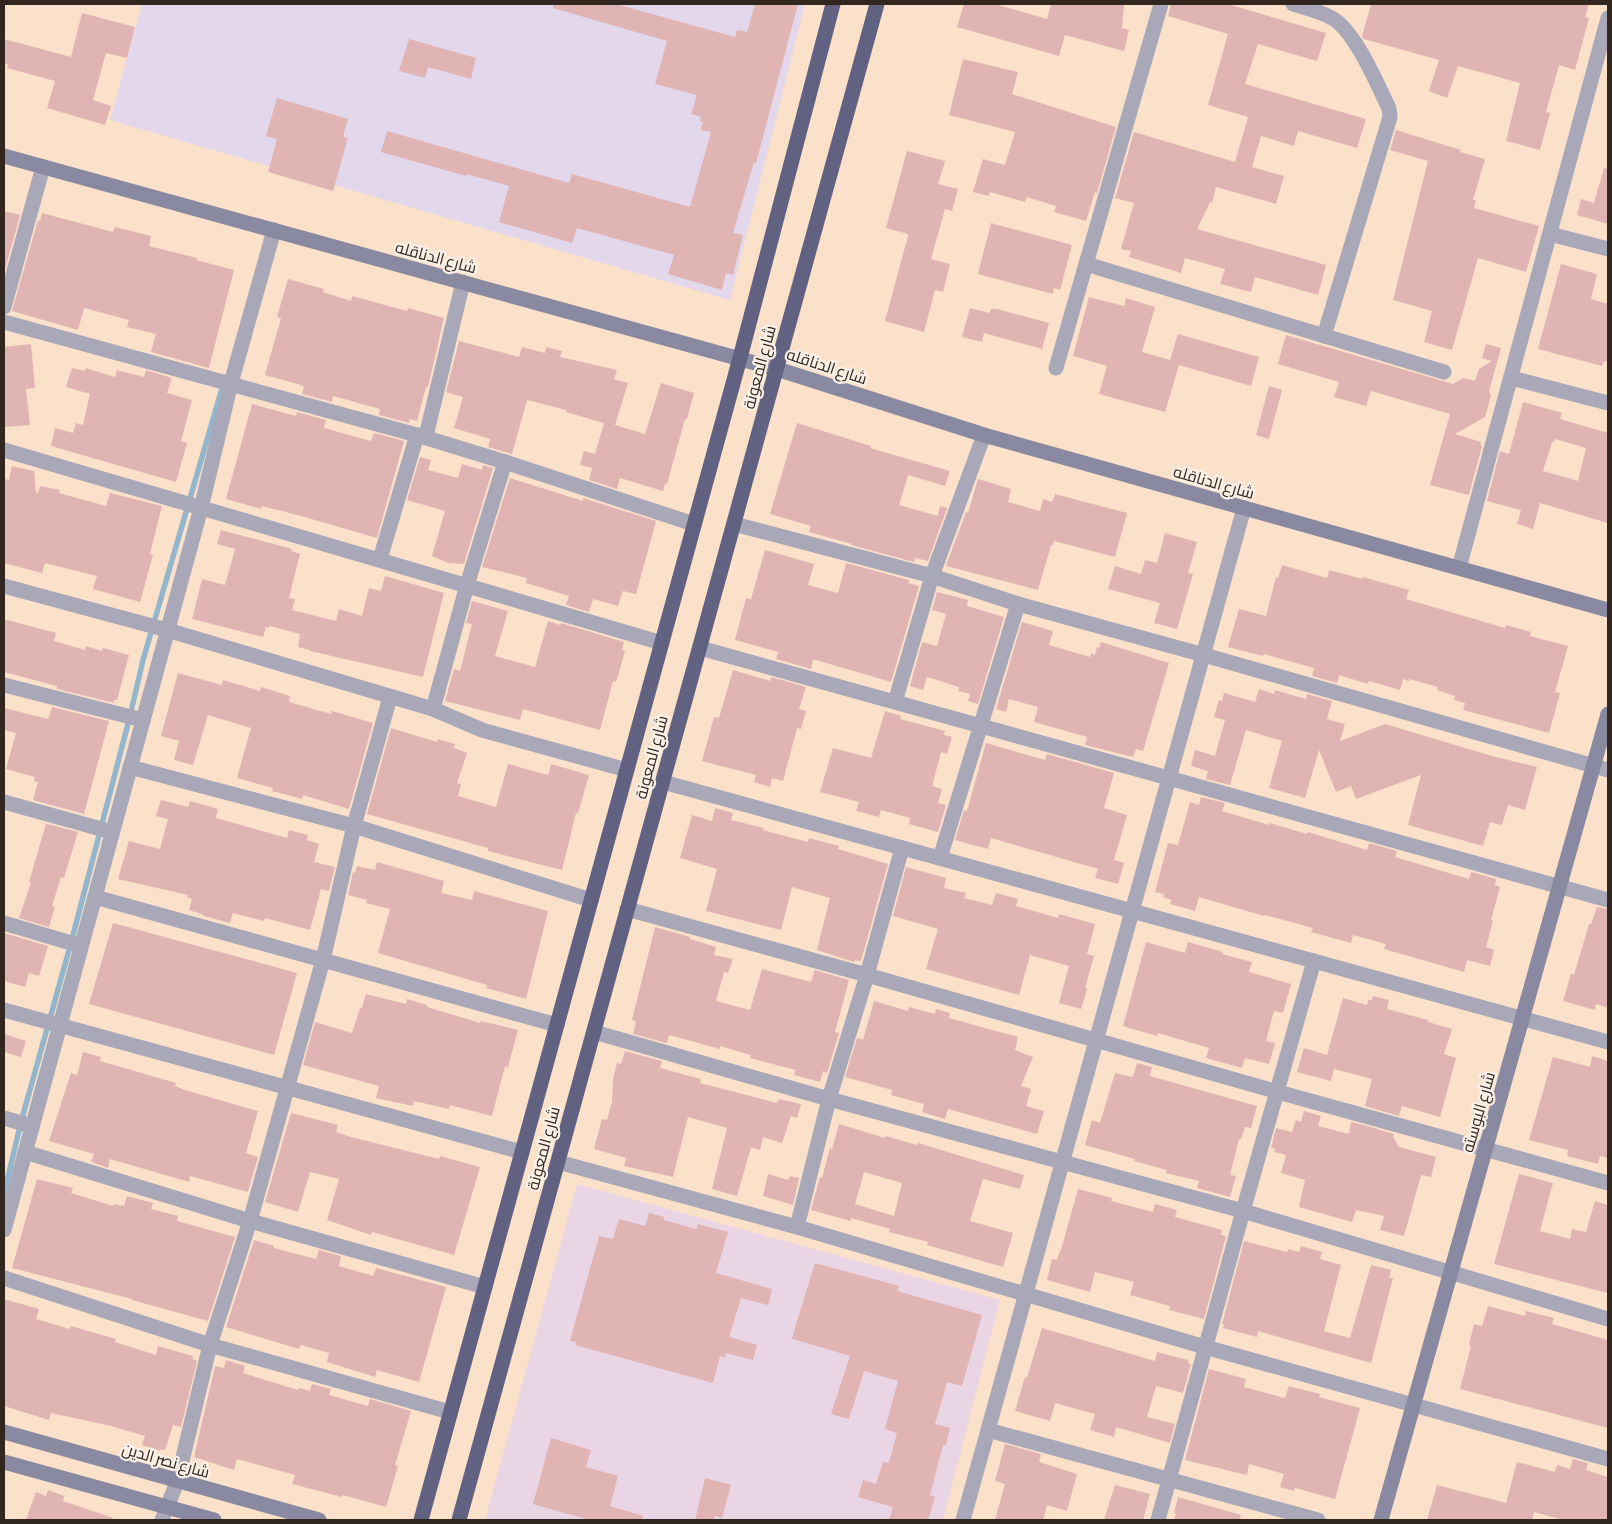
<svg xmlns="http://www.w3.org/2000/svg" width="1612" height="1524" viewBox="0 0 1612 1524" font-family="'Asap Condensed',Cairo,sans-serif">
<rect width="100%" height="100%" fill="#fbe1ca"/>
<polygon fill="#ead5e4" points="577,1184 1000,1300 943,1520 485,1520"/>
<polygon fill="#e3d7eb" points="142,4 805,4 730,300 110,120"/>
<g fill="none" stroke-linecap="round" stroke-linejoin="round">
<polyline stroke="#94b6cd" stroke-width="5.5" points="4,1194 21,1122 71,943 130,716 143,660 223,385"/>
</g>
<g fill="#dfb4b3" fill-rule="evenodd">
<polygon points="553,4 616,4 735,37 737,30 747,32 755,4 798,4 756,163 754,162 733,233 743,235 733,275 726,273 722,290 668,274 674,255 577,228 572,243 499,222 509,186 467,174 466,176 381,152 387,131 569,183 572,174 690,207 711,132 701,130 703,122 700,121 701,117 691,114 697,95 655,84 667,41 553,8"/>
<polygon points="964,4 995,4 1047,19 1051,4 1124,4 1122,28 1129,30 1124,51 1065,35 1059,56 957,27"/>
<polygon points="1171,4 1228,4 1326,33 1317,61 1258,44 1245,84 1366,119 1357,148 1298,131 1294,146 1261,136 1252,167 1284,176 1276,204 1216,187 1212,203 1210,202 1197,229 1326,265 1318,295 1255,277 1251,292 1220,284 1225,269 1185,258 1181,273 1129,257 1131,251 1121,249 1134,203 1115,198 1134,132 1235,162 1248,117 1208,105 1228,34 1168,16"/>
<polygon points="1371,4 1589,4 1585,17 1589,18 1575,70 1559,65 1546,112 1550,113 1540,150 1506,141 1520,83 1458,66 1447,98 1429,91 1439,60 1364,39 1362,37"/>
<polygon points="82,13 135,27 127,58 106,53 93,100 111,106 105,125 47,108 55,81 7,68 8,64 4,63 4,39 71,57"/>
<polygon points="409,39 476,58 471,79 428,67 425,78 399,71"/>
<polygon points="963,59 1018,72 1012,94 1116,127 1097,193 1095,192 1086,221 1054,212 1056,206 1027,197 1025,202 990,192 989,196 973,192 983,159 1005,165 1015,132 949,115"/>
<polygon points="277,98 348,119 343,137 348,138 333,191 268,172 277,139 266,136"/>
<polygon points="1396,130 1461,150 1460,152 1485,159 1473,200 1476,200 1474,208 1539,226 1526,272 1478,258 1452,350 1424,342 1432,311 1393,300 1428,161 1390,150"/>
<polygon points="907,151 945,161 938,184 958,189 952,211 945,209 931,259 950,264 943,292 935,290 924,332 885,321 908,236 908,234 886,228"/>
<polygon points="1604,168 1608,169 1608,224 1577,215 1581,199 1594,203"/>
<polygon points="4,211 20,215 4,273"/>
<polygon points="42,213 113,232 115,227 151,236 149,246 197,258 196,260 234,270 209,368 151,352 156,334 127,327 129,320 84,308 78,330 12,311 38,220 40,221"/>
<polygon points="991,223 1072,245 1060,290 1054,288 1053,294 978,274"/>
<polygon points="1561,264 1597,274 1591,299 1608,304 1608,362 1604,361 1602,366 1538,349"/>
<polygon points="288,279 324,289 323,292 351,301 352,296 407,311 408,308 444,318 428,387 426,387 417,421 410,419 409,423 379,415 380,409 333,396 332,402 302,394 304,387 301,385 265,375 281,318 277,317"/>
<polygon points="1089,297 1124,306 1126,298 1155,307 1142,352 1170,360 1178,334 1259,357 1251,386 1179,365 1165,412 1099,394 1107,366 1073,356"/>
<polygon points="970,308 990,313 991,309 997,309 1049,323 1042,349 984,333 982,342 962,337"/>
<polygon points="1286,335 1453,384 1463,378 1475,381 1479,369 1492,361 1482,358 1486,344 1501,348 1489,391 1491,396 1485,417 1455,434 1481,442 1480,445 1482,446 1469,495 1430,485 1450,414 1371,391 1366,406 1334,397 1339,382 1278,364"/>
<polygon points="459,341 519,357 522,347 545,353 546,347 562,351 560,357 617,370 614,379 628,383 615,425 645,434 661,383 694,393 687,419 685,419 667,484 665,483 663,491 620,478 617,489 589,480 592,468 580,465 584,451 595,454 604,423 566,412 566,410 527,400 512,454 488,447 490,439 454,428 463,397 446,392"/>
<polygon points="31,344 35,388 26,389 30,425 4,427 4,347"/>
<polygon points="72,368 85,371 86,368 115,377 117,370 144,377 146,370 172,378 167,393 192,400 181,441 187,443 176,482 51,446 55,428 73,433 76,423 83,425 90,394 66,387"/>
<polygon points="1269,386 1282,390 1269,439 1256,435"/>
<path d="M1523,402L1562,413L1560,419L1608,433V523L1540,503L1533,529L1517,524L1521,510L1487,501L1500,451L1509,454ZM1555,439L1586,448L1578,481L1543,471L1552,442H1554Z"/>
<polygon points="252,404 296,416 297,412 326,420 324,428 371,441 374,433 404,441 377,538 301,516 262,506 261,509 226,499"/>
<polygon points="797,423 871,446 870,448 950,471 945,486 908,475 899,505 938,516 940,506 947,508 928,561 915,558 914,562 851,545 852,544 809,532 811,526 770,514"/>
<polygon points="420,457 431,460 428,470 458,478 462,464 482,470 483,465 493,468 464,564 448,563 432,556 445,511 407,500"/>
<polygon points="12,466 34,471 36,493 38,493 40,486 60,490 59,493 106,506 110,493 162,506 150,554 153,555 140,602 93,589 97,576 45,563 42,573 4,563 4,479 9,480"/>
<polygon points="510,478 583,501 583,498 656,521 636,594 623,591 618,606 593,599 589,612 566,605 569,596 526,583 527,578 482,567"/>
<polygon points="978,479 1011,489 1008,502 1040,511 1043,499 1052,502 1055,494 1127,513 1115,557 1054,541 1053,545 1051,545 1038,590 946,566 966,512 968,513"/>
<polygon points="221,530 292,549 291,551 300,554 289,598 295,599 292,610 336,621 339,609 362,616 369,588 381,591 385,576 444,593 423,677 310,651 310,650 298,647 300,634 270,626 269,628 266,627 263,637 192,619 202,579 225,585 235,549 217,544"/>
<polygon points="1165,533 1197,542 1188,573 1193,574 1177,629 1154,623 1160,603 1108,589 1115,566 1141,574 1145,560 1157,563"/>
<polygon points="765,550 814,564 808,585 838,593 846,563 909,580 908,583 919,586 891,682 816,660 813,660 811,669 776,659 778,652 735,640 746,598 751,599"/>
<polygon points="1282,565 1327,578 1329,570 1363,579 1363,577 1409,590 1406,599 1505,628 1506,625 1531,632 1530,636 1568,646 1555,692 1560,693 1549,733 1463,710 1465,703 1454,700 1455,696 1437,690 1438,687 1409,679 1409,681 1403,679 1400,690 1369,681 1368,684 1339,675 1337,683 1312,676 1314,668 1264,654 1263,656 1228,647 1239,609 1266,616 1276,577 1278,578"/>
<polygon points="937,592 968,600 967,606 1004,617 978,704 968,701 970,694 958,691 959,687 927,677 923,690 910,686 922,642 937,646 946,614 932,610"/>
<polygon points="472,601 508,611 495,656 535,667 548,621 560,625 561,623 624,642 622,650 625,651 616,682 613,681 600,730 523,709 520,720 445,701 454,669 460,671 472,624 466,623"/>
<polygon points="4,619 56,633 54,641 85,650 86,646 102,651 103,648 129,655 117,700 114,700 114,703 57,689 57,686 4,672"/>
<polygon points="1022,622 1053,631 1049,645 1090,657 1091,653 1095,655 1097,647 1099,648 1101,642 1169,663 1143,751 1136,749 1133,757 1085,745 1087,737 1034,722 1038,707 1009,699 1006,712 996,709"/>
<polygon points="733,670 770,681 771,677 806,687 799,709 806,711 801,729 797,728 783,781 772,778 770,787 754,782 756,775 702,761 714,717 719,718"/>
<polygon points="178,673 222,685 223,680 260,691 261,687 290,696 289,702 331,714 332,711 373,723 349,809 303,795 302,799 272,791 273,788 237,778 251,728 208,715 193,765 174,760 179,741 161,736"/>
<polygon points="1259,689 1274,694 1275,690 1306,699 1307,694 1332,701 1327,719 1345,724 1340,741 1385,724 1492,756 1537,767 1525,810 1508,805 1502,825 1490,822 1483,846 1408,825 1421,775 1356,799 1351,786 1336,792 1319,750 1305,798 1269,788 1282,741 1246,730 1230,785 1206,779 1208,771 1191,766 1195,750 1215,756 1225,720 1214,717 1219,700 1222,701 1224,693 1255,702"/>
<polygon points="52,707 109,721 84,814 33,800 38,782 34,781 35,777 6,769 16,733 4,730 4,708 48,719"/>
<polygon points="885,711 901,716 900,719 945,731 944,735 952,737 947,754 941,752 932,786 942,789 938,803 946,805 938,832 909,824 910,818 881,810 879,817 856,811 859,802 820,792 833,748 871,758"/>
<polygon points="391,728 437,742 438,739 455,744 454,748 467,753 457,783 461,784 458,796 496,807 508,764 548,775 551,764 589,775 578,813 576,813 562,870 488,851 488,848 367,814"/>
<polygon points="986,743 1045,760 1047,754 1114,773 1104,808 1127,815 1114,860 1124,863 1118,884 1095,878 1098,869 991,838 988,849 955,840 964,810 967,811"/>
<polygon points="1201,797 1225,803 1222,811 1269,825 1269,823 1307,834 1308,832 1367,850 1369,843 1397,851 1395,857 1469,879 1471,872 1496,879 1495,885 1500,887 1491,920 1493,921 1486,947 1494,950 1490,966 1467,960 1464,972 1384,949 1386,944 1353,935 1351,943 1311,932 1313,928 1265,915 1264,916 1199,897 1195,911 1170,904 1172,900 1163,897 1164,894 1155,892 1168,843 1178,845 1190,802 1199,805"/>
<polygon points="161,800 188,807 190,801 218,809 216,818 287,838 289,830 308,835 307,840 319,844 314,862 335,867 329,891 321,889 310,930 265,918 264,921 233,913 230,923 204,916 204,915 189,910 192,899 187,897 188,895 118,879 129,841 160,849 168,819 156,816"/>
<polygon points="715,808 733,813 731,820 764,828 763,830 808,842 809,838 839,846 838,849 888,864 861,961 855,960 854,962 817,950 830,898 792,887 781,930 706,911 717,869 680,858 692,815 712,821"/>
<polygon points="28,819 78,832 64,878 61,877 52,906 55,907 49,927 19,918 31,882 29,882 46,824"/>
<polygon points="377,862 444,881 441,893 472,900 474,891 548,911 526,999 486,988 487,985 378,953 390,909 366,903 367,900 348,895 353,872 355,873 357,866 375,870"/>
<polygon points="906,867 946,878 944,888 966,893 964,898 992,905 996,893 1018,899 1016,906 1058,918 1059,914 1095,924 1087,954 1094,956 1085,988 1087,989 1081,1009 1059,1003 1069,966 1030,955 1019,995 926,969 938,929 893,916"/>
<polygon points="1597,907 1608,909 1608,1008 1596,1004 1595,1010 1563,1001 1571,974 1574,975 1589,924 1591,924"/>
<polygon points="113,923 297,973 274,1055 89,1004"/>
<polygon points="655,927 690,937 690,939 716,947 714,955 733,959 728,973 724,972 716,1001 750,1010 762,969 811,982 815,970 849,980 835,1032 839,1033 827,1073 823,1071 820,1082 794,1075 796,1070 750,1058 751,1055 720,1046 720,1049 669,1035 667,1043 633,1034 636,1022 632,1020"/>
<polygon points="4,933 48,946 39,976 29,973 25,987 4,981"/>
<polygon points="1146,942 1185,953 1188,942 1223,952 1222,954 1252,962 1249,972 1291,984 1283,1013 1274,1011 1266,1041 1275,1043 1269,1064 1245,1058 1242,1068 1206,1058 1209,1048 1158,1033 1157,1036 1123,1026"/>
<polygon points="366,994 406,1004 407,999 427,1005 427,1007 480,1023 481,1021 518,1030 508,1067 505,1066 492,1116 450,1105 449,1109 414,1101 413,1106 376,1098 379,1086 303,1065 315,1022 352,1033 360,1008 362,1008"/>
<polygon points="1373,996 1389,1000 1387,1009 1428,1020 1428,1022 1452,1029 1444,1054 1456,1058 1440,1117 1402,1106 1399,1116 1365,1106 1372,1079 1334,1069 1331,1081 1297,1072 1304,1048 1327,1055 1343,998 1367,1005 1368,1000 1372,1000"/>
<polygon points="874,1001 908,1011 909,1007 935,1014 936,1009 950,1013 949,1018 1018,1037 1015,1050 1033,1057 1021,1086 1031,1089 1026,1106 1044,1111 1037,1134 948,1109 945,1119 922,1112 924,1104 891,1095 892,1090 845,1077 857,1038 863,1040"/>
<polygon points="4,1034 26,1041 21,1057 4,1052"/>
<polygon points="625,1051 662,1061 660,1068 701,1079 700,1083 777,1103 779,1099 801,1104 797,1118 791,1116 782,1143 763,1137 760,1150 751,1147 737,1196 712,1189 727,1128 688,1117 673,1177 624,1166 626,1158 594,1149 602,1119 607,1120 612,1102 613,1079 617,1063 621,1064"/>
<polygon points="83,1052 101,1057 100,1061 176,1083 175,1086 185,1090 258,1111 246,1153 258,1157 248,1192 190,1176 189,1182 110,1159 108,1168 91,1162 94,1154 49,1141 71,1073 77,1075"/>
<polygon points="1592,1056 1608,1061 1608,1158 1600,1156 1598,1164 1567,1156 1568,1150 1529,1140 1553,1057 1590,1067"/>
<polygon points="1137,1063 1152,1067 1150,1076 1257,1106 1251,1128 1245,1127 1241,1139 1239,1139 1230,1175 1236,1176 1230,1197 1197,1188 1199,1181 1166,1173 1167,1170 1134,1161 1135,1159 1085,1145 1092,1120 1100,1123 1115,1073 1133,1077"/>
<polygon points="1304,1111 1321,1116 1318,1126 1349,1134 1351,1122 1360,1124 1394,1134 1393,1137 1399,1147 1436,1157 1431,1177 1421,1175 1404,1236 1380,1230 1384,1216 1356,1210 1352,1222 1299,1207 1305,1180 1281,1173 1286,1155 1274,1152 1275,1149 1271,1148 1276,1128 1292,1132 1296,1120 1301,1122"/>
<polygon points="291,1113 338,1125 336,1132 351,1137 439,1159 440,1156 480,1167 454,1255 372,1232 371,1235 327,1220 339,1179 310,1172 298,1212 265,1202"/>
<path d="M839,1124L885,1138L886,1136L917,1145L918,1143L1024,1175L1020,1189L983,1179L970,1221L1013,1233L1003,1267L927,1245L928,1242L889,1232L890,1229L851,1218V1221L811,1210L818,1184L820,1177L822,1178L830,1148L832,1149ZM864,1172L902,1183L894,1216L855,1204Z"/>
<polygon points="768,1174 788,1180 790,1176 799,1178 793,1205 763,1196"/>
<polygon points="1519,1174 1553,1183 1540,1231 1570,1239 1572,1229 1586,1232 1595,1201 1608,1205 1608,1293 1494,1264"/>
<polygon points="37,1179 73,1188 71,1193 113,1206 114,1204 124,1206 127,1196 153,1203 151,1209 178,1216 177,1221 235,1237 208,1321 132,1300 132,1299 12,1268"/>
<polygon points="1078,1189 1112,1198 1111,1201 1153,1212 1155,1204 1177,1210 1175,1217 1222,1230 1221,1235 1226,1236 1204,1319 1169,1310 1170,1306 1130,1295 1134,1282 1095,1272 1090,1292 1047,1280 1052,1259 1057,1260 1060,1250 1061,1250"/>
<polygon points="649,1213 664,1217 664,1220 696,1229 698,1224 728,1232 716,1273 772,1289 768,1305 741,1298 729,1337 757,1345 753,1360 726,1353 725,1358 720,1356 713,1383 575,1345 576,1342 570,1341 599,1236 613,1239 619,1219 645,1226"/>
<polygon points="254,1240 274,1246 274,1248 316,1259 319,1250 341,1256 339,1266 373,1276 376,1268 446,1287 419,1382 377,1370 375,1377 327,1362 329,1353 301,1345 299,1349 226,1327"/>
<polygon points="1244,1241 1287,1252 1288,1249 1299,1252 1301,1246 1322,1252 1320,1259 1341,1265 1324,1331 1350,1338 1371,1265 1391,1270 1389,1278 1393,1278 1371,1363 1258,1331 1257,1337 1223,1328 1224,1324 1222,1324"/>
<polygon points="815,1263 899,1286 897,1291 982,1315 962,1386 947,1382 935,1424 950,1428 946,1445 943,1445 930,1495 935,1497 928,1520 889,1520 893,1507 858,1497 863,1480 876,1484 883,1462 889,1463 897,1433 885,1429 898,1381 864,1371 849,1419 831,1414 850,1356 793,1339 792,1338"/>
<polygon points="4,1299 39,1309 36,1319 70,1329 71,1326 116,1339 115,1342 156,1355 158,1346 193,1356 192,1359 197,1361 181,1427 173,1425 165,1450 161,1449 160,1451 142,1445 145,1436 111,1426 51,1413 49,1420 4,1406"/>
<polygon points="1488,1306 1525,1316 1526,1311 1554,1318 1552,1324 1608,1340 1608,1428 1460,1389 1471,1346 1469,1345 1474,1324 1482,1326"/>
<polygon points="1042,1328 1155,1361 1157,1352 1188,1360 1188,1363 1191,1364 1183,1393 1156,1386 1147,1417 1175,1424 1170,1443 1116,1427 1114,1437 1090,1430 1095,1414 1055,1403 1050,1421 1015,1411 1025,1377 1027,1378"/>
<polygon points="226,1360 245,1366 243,1373 298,1390 299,1388 310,1391 312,1384 331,1389 329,1395 368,1406 370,1399 411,1411 395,1465 398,1466 386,1507 343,1495 342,1497 292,1484 295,1475 237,1459 234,1470 194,1457 215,1366 224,1368"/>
<polygon points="1209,1369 1246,1379 1244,1387 1285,1398 1289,1386 1320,1394 1319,1397 1360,1408 1335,1499 1295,1488 1294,1491 1280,1487 1284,1474 1249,1464 1247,1475 1185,1460"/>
<polygon points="551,1438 591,1450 586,1467 618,1476 610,1506 643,1516 642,1520 589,1520 533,1504"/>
<polygon points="1005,1444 1041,1454 1039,1462 1077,1474 1067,1511 1047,1505 1043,1520 995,1520 1005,1484 995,1481"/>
<polygon points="1573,1459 1588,1463 1586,1470 1608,1477 1608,1520 1564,1520 1534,1512 1532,1520 1427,1520 1437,1485 1506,1503 1517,1462 1555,1472 1557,1465 1570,1469"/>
<polygon points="705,1478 731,1485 722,1518 715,1516 714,1520 695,1520"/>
<polygon points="1115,1485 1150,1494 1143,1520 1104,1520"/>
<polygon points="48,1490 64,1496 63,1501 113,1518 112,1520 26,1520 36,1492 46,1496"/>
<polygon points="1178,1497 1241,1515 1240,1520 1174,1520 1176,1514 1174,1513"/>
</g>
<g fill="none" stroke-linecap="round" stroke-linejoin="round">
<g stroke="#a8a8b8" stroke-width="15">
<path d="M1293,4C1305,8 1319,11 1330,17C1354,28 1377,84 1389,108L1390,117L1324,336"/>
<polyline points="1550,234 1608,249"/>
<polyline points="1086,264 1444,372"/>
<polyline points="4,307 43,167"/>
<polyline points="4,322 417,435 505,462 694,524"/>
<polyline points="1056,368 1161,4"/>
<polyline points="1511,378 1608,403"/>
<polyline points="4,450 662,643"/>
<polyline points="734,524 932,576 1018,604 1204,655 1608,770"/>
<polyline points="380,559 417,435 426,436 463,282"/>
<polyline points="1459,568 1608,18"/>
<polyline points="4,586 167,630 433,709 482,730 627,770"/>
<polyline points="700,648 1608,900"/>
<polyline points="4,685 143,720"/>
<polyline points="895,702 932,576 984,435"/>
<polyline points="433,709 467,585 505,462"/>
<polyline points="130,767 354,826 591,900"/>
<polyline points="663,782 1608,1042"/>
<polyline points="4,802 112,832"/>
<polyline points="940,858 1018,604"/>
<polyline points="95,897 557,1025"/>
<polyline points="627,909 867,975 1278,1092 1608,1183"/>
<polyline points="4,923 81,946"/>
<polyline points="4,1010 522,1152"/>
<polyline points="594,1032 829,1099 1243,1211 1608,1319"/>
<polyline points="4,1118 32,1126"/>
<polyline points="25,1152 250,1221 485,1287"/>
<polyline points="558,1162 797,1227 1205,1347 1608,1459"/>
<polyline points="797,1227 829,1099 867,975 902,848"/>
<polyline points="4,1230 201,508 231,383 274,230"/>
<polyline points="4,1278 210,1345 450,1412"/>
<polyline points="988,1430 1318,1520"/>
<polyline points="162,1520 177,1482 210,1345 250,1221 323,960 354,826 390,697"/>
<polyline points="963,1520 1244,508"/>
<polyline points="1158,1520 1243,1211 1314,961"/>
</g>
<g stroke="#898aa1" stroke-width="15">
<polyline points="4,156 777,369 984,435 1608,610"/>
<polyline points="4,1432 319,1520"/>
<polyline points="4,1462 214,1520"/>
<polyline points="1381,1520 1608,714"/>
</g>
<g stroke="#616181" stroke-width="15">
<polyline points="421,1520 740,358 833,4"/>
<polyline points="459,1520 877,4"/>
</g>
</g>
<g text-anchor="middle" stroke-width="4.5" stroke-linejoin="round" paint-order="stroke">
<g font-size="16" fill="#31271e" stroke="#fcf1e8">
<text transform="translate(436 257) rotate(15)" y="6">شارع الدناقله</text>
<text transform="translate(827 366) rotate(18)" y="6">شارع الدناقله</text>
<text transform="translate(759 367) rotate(-75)" y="6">شارع المعونة</text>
<text transform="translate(1214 482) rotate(16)" y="6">شارع الدناقله</text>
<text transform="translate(651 757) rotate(-75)" y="6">شارع المعونة</text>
<text transform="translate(1478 1112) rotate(-74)" y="6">شارع البوسته</text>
<text transform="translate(543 1148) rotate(-75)" y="6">شارع المعونة</text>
<text transform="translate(166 1460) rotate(16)" y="6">شارع نصر الدين</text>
</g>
</g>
<rect width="1612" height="1524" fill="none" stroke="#31271e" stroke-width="10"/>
</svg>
